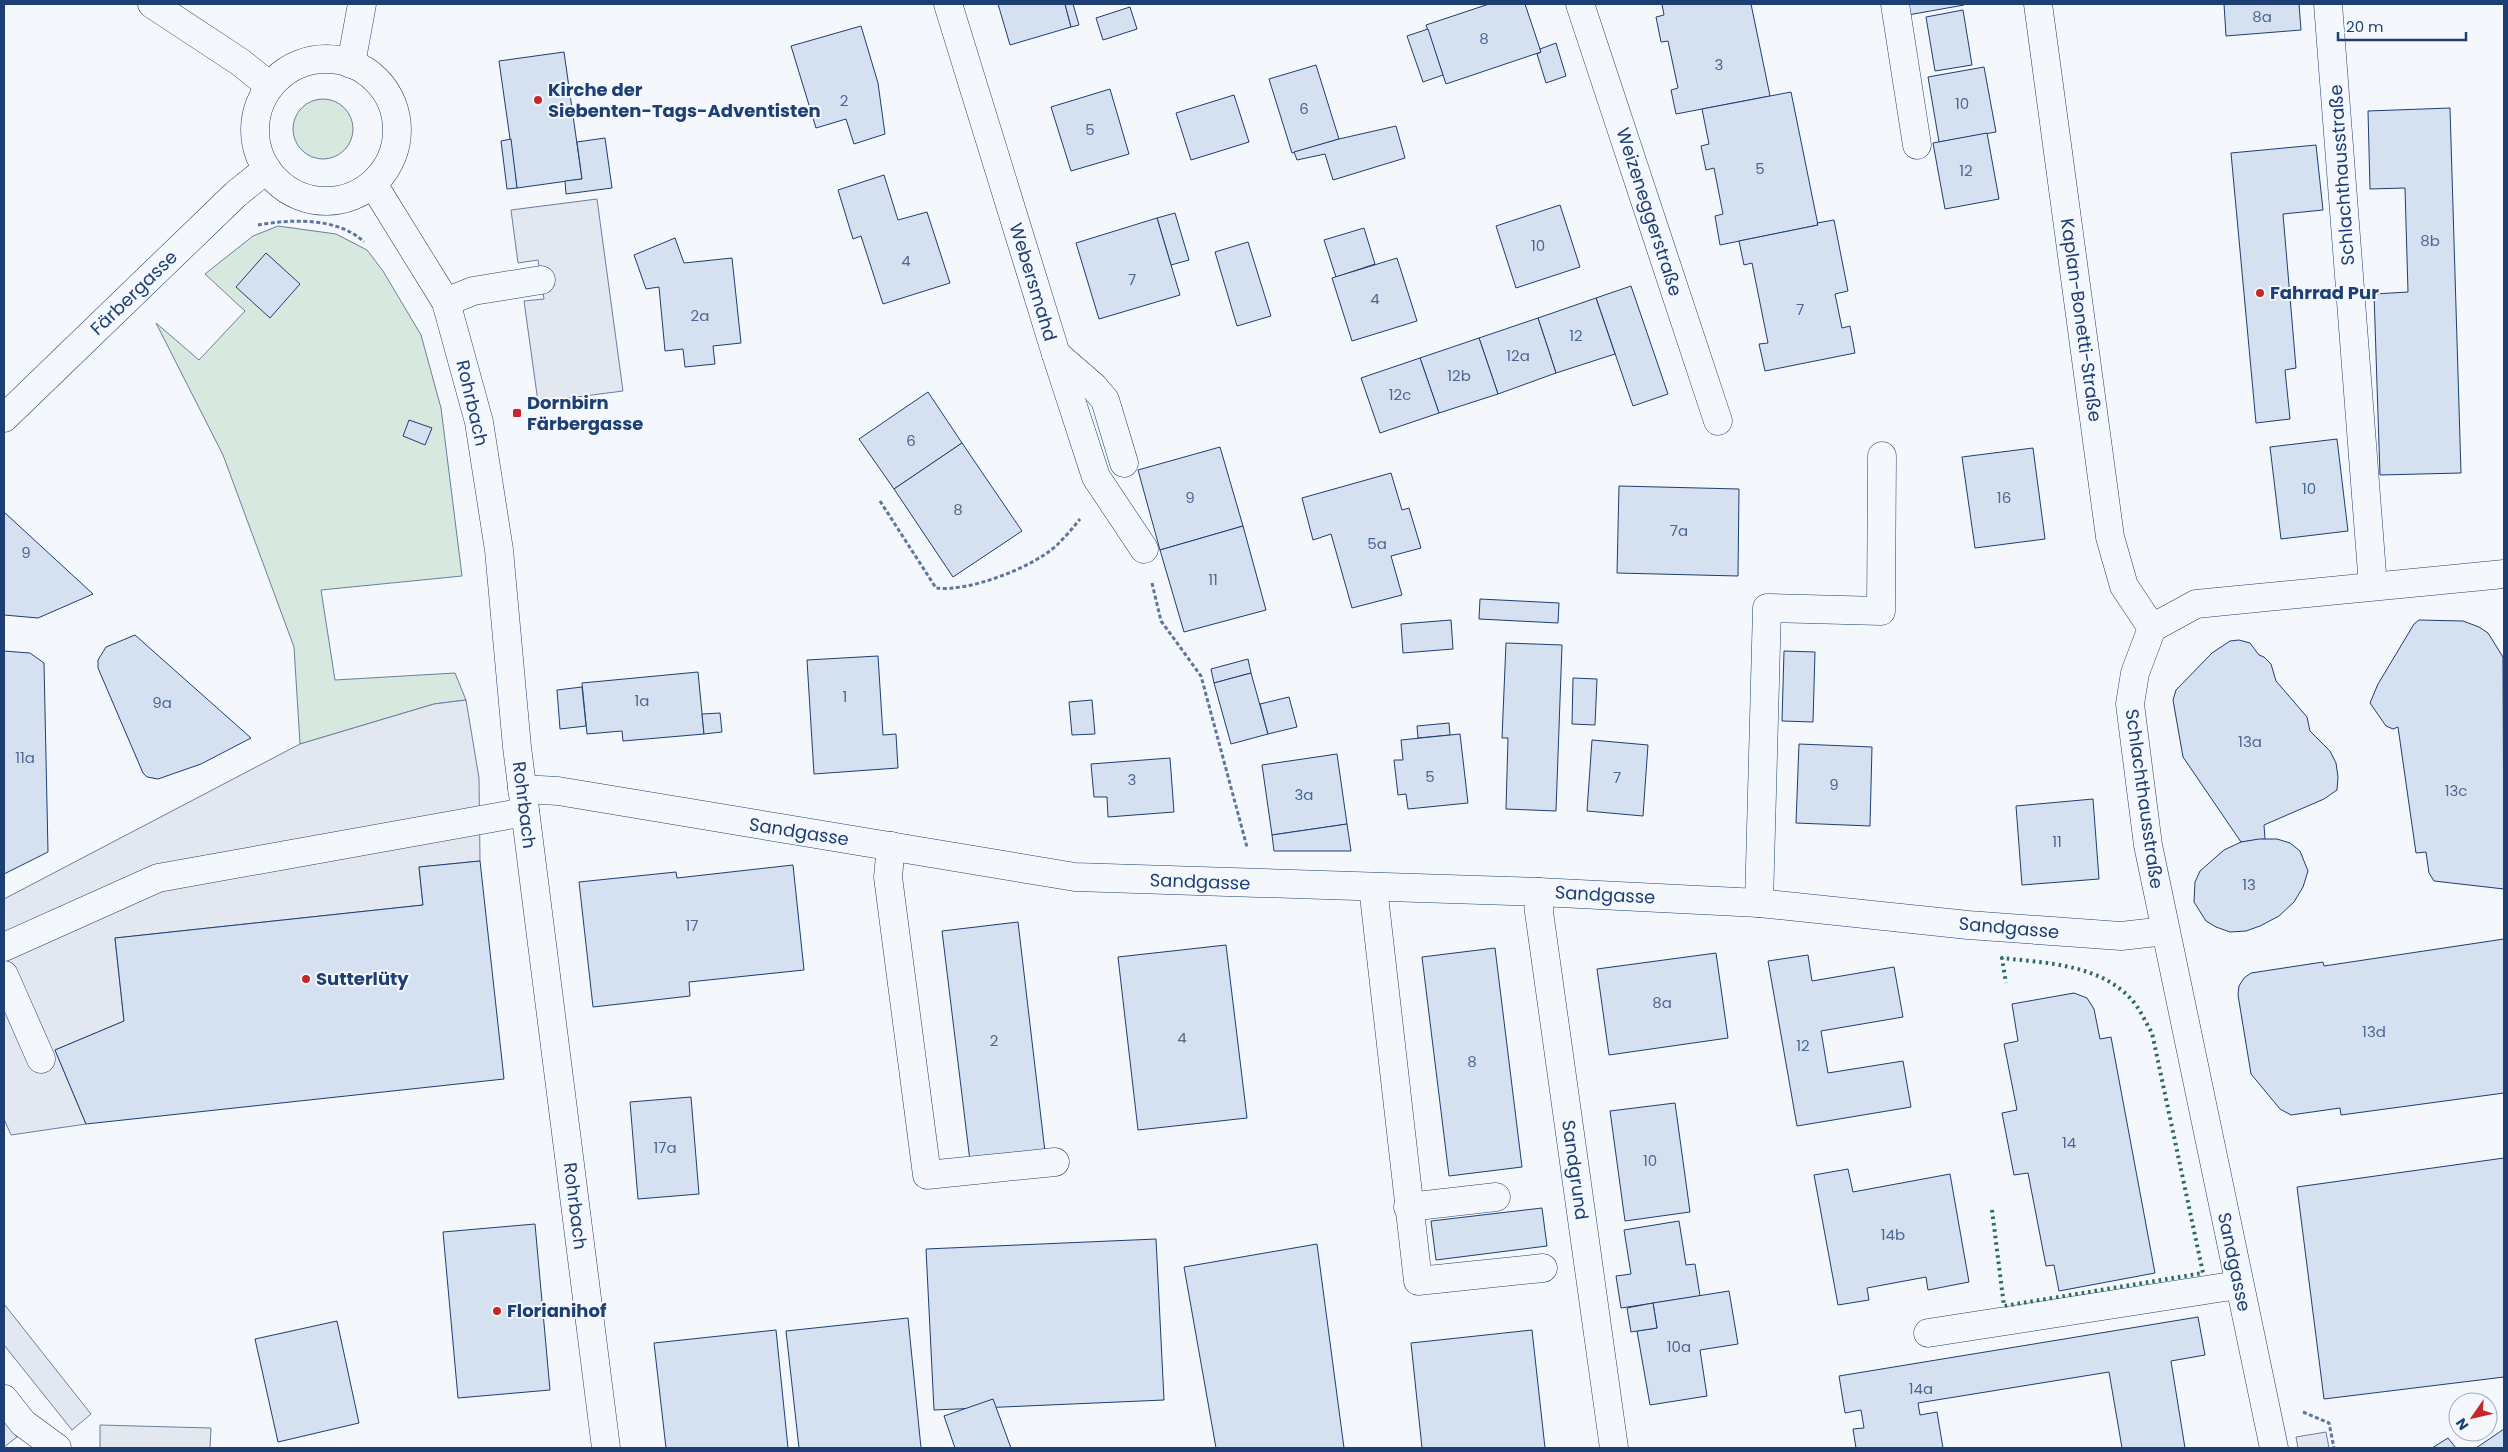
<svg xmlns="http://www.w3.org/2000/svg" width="2508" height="1452" viewBox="0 0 2508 1452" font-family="Poppins,sans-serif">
<rect width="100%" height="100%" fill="#f4f7fb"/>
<g fill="#d7e8df" stroke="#687fa3">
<circle cx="323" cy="129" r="30"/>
<polygon points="278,226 336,234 367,250 383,271 421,335 441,408 462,576 321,590 335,680 455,673 466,700 434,704 300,744 294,647 223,455 156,323 199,360 245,311 205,274 253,236"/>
</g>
<g fill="#e3e8f0" stroke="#687fa3">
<polygon points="597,199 623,391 538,402 524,301 544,299 541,280 538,260 518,263 511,210"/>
<polygon points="466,700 479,778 480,861 419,867 423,905 115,938 124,1021 55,1050 86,1124 11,1135 4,1119 4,899 300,744 434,704"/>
<polygon points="4,1304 91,1414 72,1430 4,1345"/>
<polygon points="4,1419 17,1437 4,1447"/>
<polygon points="100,1425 211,1428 210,1448 100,1448"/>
<polygon points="2326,1432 2329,1448 2298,1448 2296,1437"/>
</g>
<g fill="#d5e0f0" stroke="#1d3f73">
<polygon points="998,4 1065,4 1071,27 1010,45"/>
<polygon points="1065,4 1073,4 1079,25 1071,27"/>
<polygon points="1489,4 1525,4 1541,52 1446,84 1426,25"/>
<polygon points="1662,4 1751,4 1770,96 1676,114 1671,90 1678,88 1668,41 1661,42 1656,17 1664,15"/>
<polygon points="1906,4 1964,4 1964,5 1908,15"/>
<polygon points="2224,4 2299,4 2301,30 2226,36"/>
<polygon points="1130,7 1137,29 1103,40 1096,18"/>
<polygon points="1963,10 1972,65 1935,71 1926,17"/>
<polygon points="861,26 878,83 885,134 854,144 846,119 816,128 791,46"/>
<polygon points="1428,29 1443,75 1423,82 1407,36"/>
<polygon points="1556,43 1566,76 1546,83 1537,54 1541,52 1540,49"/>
<polygon points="564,52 582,179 517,188 499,61"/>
<polygon points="1316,65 1339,139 1292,153 1269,79"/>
<polygon points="1984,67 1996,132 1939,142 1928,77"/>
<polygon points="1110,89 1129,154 1071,171 1051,107"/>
<polygon points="1791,92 1818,225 1720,245 1715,216 1723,214 1714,168 1706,170 1701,146 1709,144 1702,109"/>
<polygon points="1234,95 1249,142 1191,160 1176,113"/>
<polygon points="2450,108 2461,473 2380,475 2374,294 2408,292 2405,188 2370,189 2368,111"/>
<polygon points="1396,126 1405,158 1333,180 1325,154 1297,160 1294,152 1339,139"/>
<polygon points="1987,133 1999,199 1945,209 1933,143"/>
<polygon points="605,138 612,188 566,194 565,181 582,179 577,142"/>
<polygon points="511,139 517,188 507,189 501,141"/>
<polygon points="2316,145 2323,210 2283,214 2296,368 2285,370 2290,419 2256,423 2231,153"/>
<polygon points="884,175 898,220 927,212 950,283 883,304 861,236 853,239 838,190"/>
<polygon points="1560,205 1580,267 1516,288 1496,226"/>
<polygon points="1175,213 1189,260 1171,265 1157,218"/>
<polygon points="1157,218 1180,295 1099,319 1076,243"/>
<polygon points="1834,220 1848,291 1835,294 1842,328 1850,326 1855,353 1765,371 1759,344 1768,343 1752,263 1744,265 1739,241 1818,225 1817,223"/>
<polygon points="1364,228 1375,264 1336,277 1324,240"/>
<polygon points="675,238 684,263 732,258 741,343 713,346 715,364 685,367 683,349 665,351 659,287 646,289 634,255"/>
<polygon points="1248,242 1271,316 1237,326 1215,252"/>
<polygon points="266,253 300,284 270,318 236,287"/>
<polygon points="1397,258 1417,321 1352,341 1332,278"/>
<polygon points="1631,286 1668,394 1633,406 1596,298"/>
<polygon points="1596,298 1615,354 1556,373 1538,318"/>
<polygon points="1538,318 1556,373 1498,394 1479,338"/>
<polygon points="1479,338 1498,394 1439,413 1420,358"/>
<polygon points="1420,358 1439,413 1380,433 1361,378"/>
<polygon points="928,392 962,443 894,489 859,439"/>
<polygon points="409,420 432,428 425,445 403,436"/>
<polygon points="2337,439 2348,531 2281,539 2270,447"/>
<polygon points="962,443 1022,531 953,577 894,489"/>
<polygon points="1220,447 1243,526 1160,550 1138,470"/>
<polygon points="2033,448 2045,539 1975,548 1962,457"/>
<polygon points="1391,473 1402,510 1409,508 1421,548 1391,556 1402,595 1352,608 1331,534 1313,540 1302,498"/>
<polygon points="1619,486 1739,489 1738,576 1617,573"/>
<polygon points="4,512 93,594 38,618 4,615"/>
<polygon points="1243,526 1266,610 1184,632 1160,550"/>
<polygon points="1480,599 1559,603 1558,623 1479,619"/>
<polygon points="1451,620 1453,649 1403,653 1401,624"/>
<polygon points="2419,620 2463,621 2479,627 2488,633 2503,657 2504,889 2434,881 2429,873 2426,852 2416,853 2398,727 2393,729 2386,726 2370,703 2378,684 2414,624"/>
<polygon points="135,635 251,738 201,764 158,779 147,777 143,773 98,668 98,660 106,647"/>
<polygon points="2239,640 2250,643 2259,655 2264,657 2271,664 2276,681 2307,717 2310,731 2330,751 2336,763 2338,777 2337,790 2324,799 2264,825 2265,839 2241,842 2183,757 2173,700 2176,690 2212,653 2230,641"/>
<polygon points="1506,643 1562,645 1556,811 1506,809 1508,738 1502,738"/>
<polygon points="4,651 30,653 44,663 48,852 4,874"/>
<polygon points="1784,651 1815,652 1813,722 1782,721"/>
<polygon points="878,656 883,735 896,734 898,768 814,774 807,660"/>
<polygon points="1248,659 1251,673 1214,683 1211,669"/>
<polygon points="698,672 704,734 623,741 622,731 587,734 582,683"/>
<polygon points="1251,673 1268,734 1231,744 1214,683"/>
<polygon points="1573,678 1597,679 1595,725 1572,724"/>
<polygon points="582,687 586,726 560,729 557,690"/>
<polygon points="1289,697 1297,727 1268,734 1260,704"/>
<polygon points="1092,700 1095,734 1072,735 1069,702"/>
<polygon points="720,713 722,732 704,734 702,714"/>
<polygon points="1449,723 1450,735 1418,738 1417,726"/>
<polygon points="1460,734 1468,803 1408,809 1406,794 1398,795 1394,760 1403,760 1401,740"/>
<polygon points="1592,740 1648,745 1643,816 1587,811"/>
<polygon points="1799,744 1872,747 1870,826 1796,823"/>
<polygon points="1337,754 1347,824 1272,835 1262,765"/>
<polygon points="1170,758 1174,812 1108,817 1107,797 1094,797 1091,764"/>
<polygon points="2093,799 2099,879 2022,885 2016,806"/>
<polygon points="1347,824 1351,851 1274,851 1272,835"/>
<polygon points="2259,839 2277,839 2290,843 2300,851 2308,871 2303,887 2294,902 2279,916 2260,926 2246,931 2230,932 2216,927 2206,921 2194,902 2195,882 2200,871 2224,850 2241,842"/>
<polygon points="480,861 504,1079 86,1124 55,1050 124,1021 115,938 423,905 419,867"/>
<polygon points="793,865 804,970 689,982 690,996 593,1007 579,882 676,872 677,878"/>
<polygon points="1018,922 1045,1152 970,1161 942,931"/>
<polygon points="2504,939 2504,1093 2341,1115 2340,1108 2291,1115 2280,1109 2251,1074 2238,995 2239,986 2244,978 2251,973 2323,962 2324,966"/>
<polygon points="1226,945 1247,1118 1138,1130 1118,957"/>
<polygon points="1495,948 1522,1167 1449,1176 1422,957"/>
<polygon points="1716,953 1728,1038 1609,1055 1597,969"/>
<polygon points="1808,955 1812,981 1894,967 1903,1017 1821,1031 1828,1073 1903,1061 1911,1107 1797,1126 1768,961"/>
<polygon points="2074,993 2087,998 2094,1009 2100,1039 2111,1037 2155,1273 2059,1291 2054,1265 2046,1266 2028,1173 2014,1175 2002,1113 2017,1110 2004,1044 2018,1041 2012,1004"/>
<polygon points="691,1097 699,1194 638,1199 630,1102"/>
<polygon points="1675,1103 1690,1212 1625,1221 1610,1111"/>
<polygon points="2504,1158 2504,1377 2324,1399 2297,1187"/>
<polygon points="1848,1169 1853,1192 1950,1174 1969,1282 1928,1290 1926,1277 1867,1288 1869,1300 1838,1305 1814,1175"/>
<polygon points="1542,1208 1547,1246 1436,1260 1431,1221"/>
<polygon points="1679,1221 1686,1265 1695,1264 1700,1296 1621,1308 1616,1276 1631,1274 1624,1230"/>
<polygon points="535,1224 550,1390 458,1398 443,1232"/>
<polygon points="1156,1239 1164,1400 934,1410 926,1249"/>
<polygon points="1317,1244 1344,1448 1216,1448 1184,1267"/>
<polygon points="1729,1291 1738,1344 1700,1350 1707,1396 1650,1405 1637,1331 1657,1328 1653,1303"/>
<polygon points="1653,1303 1657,1328 1631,1332 1627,1308"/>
<polygon points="2198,1317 2205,1355 2171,1361 2185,1448 2122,1448 2109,1372 1918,1403 1920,1415 1937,1412 1943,1448 1856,1448 1853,1429 1864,1428 1861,1410 1845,1413 1839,1376"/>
<polygon points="908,1318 921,1448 799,1448 786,1331"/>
<polygon points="337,1321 359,1423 278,1442 255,1339"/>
<polygon points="776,1330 788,1448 666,1448 654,1343"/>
<polygon points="1532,1330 1545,1448 1422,1448 1411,1343"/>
<polygon points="993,1399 1011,1448 955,1448 944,1416"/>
<polygon points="2504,1429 2504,1448 2476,1448"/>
<polygon points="2448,1438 2456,1448 2432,1448"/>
</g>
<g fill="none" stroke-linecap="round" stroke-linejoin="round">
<defs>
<g id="minor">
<polyline points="152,4 240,62 270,86"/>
<polyline points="948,4 1056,354 1096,477 1144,549"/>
<polyline points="1580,4 1718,421"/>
<polyline points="1895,4 1917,145"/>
<polyline points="2038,4 2110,537 2124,586 2152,628"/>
<polyline points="2328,4 2373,586"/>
<circle cx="326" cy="130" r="71"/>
<polyline points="351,64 362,4"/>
<polyline points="373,184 446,302 479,422 499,550 517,747 606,1448"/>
<polyline points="446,302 473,291 541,280"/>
<polyline points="1056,354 1094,387 1105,400 1124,463"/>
<polyline points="4,418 236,194 267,169"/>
<polyline points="522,789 558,791 1075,877 1539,892 1759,903 1968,925 2121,936 2165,931"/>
<polyline points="891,846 888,877 927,1175 1055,1162"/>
<polyline points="1373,887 1418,1281 1543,1268"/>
<polyline points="1539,892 1539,912 1614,1448"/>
<polyline points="1759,903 1767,608 1881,611 1882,456"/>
<polyline points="4,947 158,878 525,812"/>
<polyline points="4,975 41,1059"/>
<polyline points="1408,1207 1496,1197"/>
<polyline points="1928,1333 2238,1285"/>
<polyline points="4,1399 23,1423 57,1448"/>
<polyline points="2274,1448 2148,845 2130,704 2135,673 2152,628 2196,604 2504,574"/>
</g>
</defs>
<use href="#minor" stroke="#1d3f73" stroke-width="29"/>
<g stroke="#5e769c" stroke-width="3" stroke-dasharray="4 2.5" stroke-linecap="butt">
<polyline points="2204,4 2204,5"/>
<path d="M258,225C290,219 338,217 364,242"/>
<path d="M880,501L936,588C969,592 1032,568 1057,545C1065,537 1073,528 1080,519"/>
<polyline points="1152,583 1161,621 1201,676 1247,847"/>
<polyline points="2303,1412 2329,1423 2334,1448"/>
</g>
<use href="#minor" stroke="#f4f7fb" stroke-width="28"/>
<path stroke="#2c6c60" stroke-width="4" stroke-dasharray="2.5 4" stroke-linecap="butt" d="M1992,1210L2004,1306L2203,1273L2152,1033C2146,1023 2140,1009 2132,1000C2100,964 2046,963 2002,958L2006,983"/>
</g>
<g fill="#c62828" stroke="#f4f7fb" stroke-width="2">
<circle cx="538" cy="100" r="5"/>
<circle cx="2260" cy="293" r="5"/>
<rect x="512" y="408" width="10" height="10" rx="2.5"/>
<circle cx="306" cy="979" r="5"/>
<circle cx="497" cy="1311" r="5"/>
</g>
<g text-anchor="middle" stroke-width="4" stroke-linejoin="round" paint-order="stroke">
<g font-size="15" fill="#4b6792">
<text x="2262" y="22">8a</text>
<text x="1484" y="44">8</text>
<text x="1719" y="70">3</text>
<text x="844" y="106">2</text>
<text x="1962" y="109">10</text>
<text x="1304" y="114">6</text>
<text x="1090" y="135">5</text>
<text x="1760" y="174">5</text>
<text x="1966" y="176">12</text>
<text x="2430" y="246">8b</text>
<text x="1538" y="251">10</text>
<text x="906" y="266">4</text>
<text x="1132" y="285">7</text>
<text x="1375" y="304">4</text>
<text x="1800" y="315">7</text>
<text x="700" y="321">2a</text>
<text x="1576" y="341">12</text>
<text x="1518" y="361">12a</text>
<text x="1459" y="381">12b</text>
<text x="1400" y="400">12c</text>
<text x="911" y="446">6</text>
<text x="2309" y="494">10</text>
<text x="1190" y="503">9</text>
<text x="2004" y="503">16</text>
<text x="958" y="515">8</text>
<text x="1679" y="536">7a</text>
<text x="1377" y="549">5a</text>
<text x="26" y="558">9</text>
<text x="1213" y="585">11</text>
<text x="845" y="702">1</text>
<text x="642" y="706">1a</text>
<text x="162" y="708">9a</text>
<text x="2250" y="747">13a</text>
<text x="25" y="763">11a</text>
<text x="1430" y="782">5</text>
<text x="1617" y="783">7</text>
<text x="1132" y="785">3</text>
<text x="1834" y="790">9</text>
<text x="2456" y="796">13c</text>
<text x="1304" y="800">3a</text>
<text x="2057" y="847">11</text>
<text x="2249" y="890">13</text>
<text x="692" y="931">17</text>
<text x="1662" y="1008">8a</text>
<text x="2374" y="1037">13d</text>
<text x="1182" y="1043">4</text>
<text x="994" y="1046">2</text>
<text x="1803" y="1051">12</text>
<text x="1472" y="1067">8</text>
<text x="2069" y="1148">14</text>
<text x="665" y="1153">17a</text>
<text x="1650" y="1166">10</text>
<text x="1893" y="1240">14b</text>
<text x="1679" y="1352">10a</text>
<text x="1921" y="1394">14a</text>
</g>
<g font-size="18" font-weight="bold" fill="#1d3f73" stroke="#f4f7fb" text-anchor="start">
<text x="548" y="96">Kirche der<tspan x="548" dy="21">Siebenten-Tags-Adventisten</tspan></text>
<text x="2270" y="299">Fahrrad Pur</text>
<text x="527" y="409">Dornbirn<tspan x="527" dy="21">Färbergasse</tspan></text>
<text x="316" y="985">Sutterlüty</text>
<text x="507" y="1317">Florianihof</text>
</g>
<g font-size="18" fill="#1d3f73" stroke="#f4f7fb">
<text transform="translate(2342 175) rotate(-94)" y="6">Schlachthausstraße</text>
<text transform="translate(1649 212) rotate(72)" y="6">Weizeneggerstraße</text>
<text transform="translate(1033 282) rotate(73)" y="6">Webersmahd</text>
<text transform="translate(134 293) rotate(-44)" y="6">Färbergasse</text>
<text transform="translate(2081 320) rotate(82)" y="6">Kaplan-Bonetti-Straße</text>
<text transform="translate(472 403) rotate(77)" y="6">Rohrbach</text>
<text transform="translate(2144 799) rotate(82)" y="6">Schlachthausstraße</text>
<text transform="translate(524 805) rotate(83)" y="6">Rohrbach</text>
<text transform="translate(799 832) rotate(9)" y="6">Sandgasse</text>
<text transform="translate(1200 882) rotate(2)" y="6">Sandgasse</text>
<text transform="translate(1605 895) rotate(3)" y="6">Sandgasse</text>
<text transform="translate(2009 928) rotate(5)" y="6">Sandgasse</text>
<text transform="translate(1575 1170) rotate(82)" y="6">Sandgrund</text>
<text transform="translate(575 1206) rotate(83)" y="6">Rohrbach</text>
<text transform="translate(2234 1262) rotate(78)" y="6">Sandgasse</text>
</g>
</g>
<rect width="2508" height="1452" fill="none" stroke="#1d3f73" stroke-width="10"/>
<g transform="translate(2473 1417) rotate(236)"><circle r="24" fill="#f4f7fb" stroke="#9eadc5"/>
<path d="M0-4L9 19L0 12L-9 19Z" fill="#c62828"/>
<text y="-8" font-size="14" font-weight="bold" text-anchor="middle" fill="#1d3f73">N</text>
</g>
<path d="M2338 32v8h128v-8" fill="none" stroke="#1d3f73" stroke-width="2.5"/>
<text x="2346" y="32" font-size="15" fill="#1d3f73" stroke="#f4f7fb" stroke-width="4" paint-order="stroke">20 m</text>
</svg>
